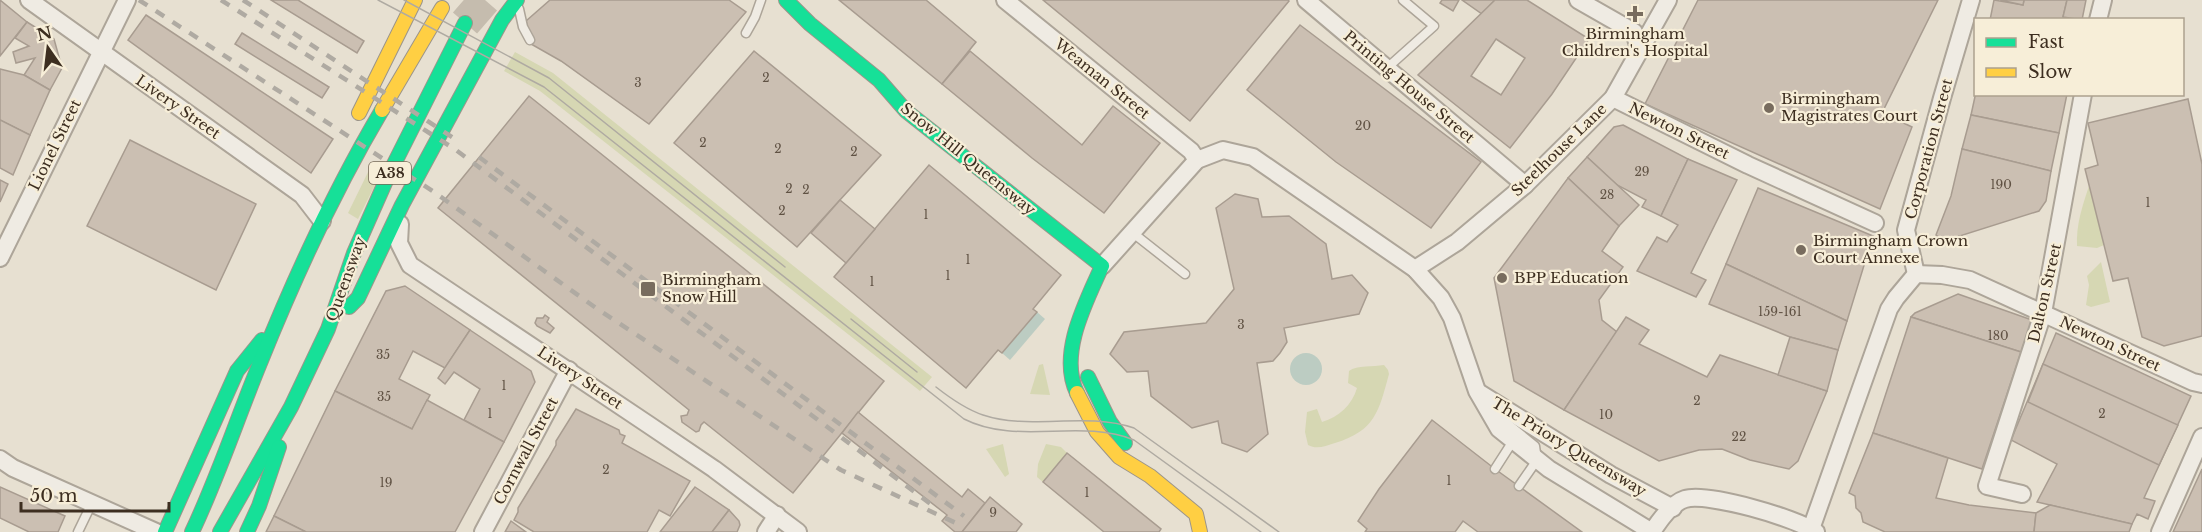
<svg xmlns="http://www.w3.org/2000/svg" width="2202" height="532" viewBox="0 0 2202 532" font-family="'Libre Baskerville',serif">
<rect width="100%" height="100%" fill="#e7e0d1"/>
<g fill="#d6d7b3">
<polygon points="515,52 553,73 932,377 920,391 540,91 504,71"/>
<polygon points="372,164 382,171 358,219 348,213"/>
<path d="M2089,186L2104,245L2097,248L2077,246C2076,225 2082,207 2089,186Z"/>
<polygon points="2101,262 2110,302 2091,307 2086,305 2089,285 2087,276"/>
<polygon points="1043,364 1050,395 1030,394 1039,365"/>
<path d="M1384,365L1388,370L1389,374C1379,411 1375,431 1335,443C1325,446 1317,450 1308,445L1305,432L1307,412L1317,409L1322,422C1339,417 1352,405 1357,388L1348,383L1349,371C1357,365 1373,367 1384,365Z"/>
<polygon points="1003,444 1009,474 1005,477 986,449"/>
<polygon points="1046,444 1061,447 1067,453 1043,482 1037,477 1038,464"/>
</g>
<g fill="#bcccc2">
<polygon points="1037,312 1045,319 1010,360 1002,353"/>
<circle cx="1306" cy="369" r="16"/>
</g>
<g fill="#cbbfb2" stroke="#a89c90" stroke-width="1.5" fill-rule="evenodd">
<polygon points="0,0 27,22 0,56"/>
<polygon points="271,0 298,0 364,41 357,53"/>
<polygon points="550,0 729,0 746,12 649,124 561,61 531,44 526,21"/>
<polygon points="839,0 926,0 976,42 942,84"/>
<polygon points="1043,0 1288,0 1289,1 1190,121"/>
<polygon points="1442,0 1459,0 1453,11 1440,3"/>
<polygon points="1462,0 1495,0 1482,14"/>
<path d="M1495,0H1527L1589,39L1552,94L1510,148L1418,75ZM1496,39L1525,58L1501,95L1471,76Z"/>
<polygon points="1698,0 1938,0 1882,113 1912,127 1880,209 1645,104"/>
<polygon points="1994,0 2023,5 2024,0 2067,0 2063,17 2077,20 1990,20"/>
<polygon points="2000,0 2024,0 2023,5"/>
<polygon points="2067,0 2086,0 2082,20 2063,17"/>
<polygon points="146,15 333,139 311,173 128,40"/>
<polygon points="27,22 54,39 62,68 50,90 24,75 35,58 16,63 13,52 29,46 15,38"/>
<polygon points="1300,25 1481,162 1431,228 1336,162 1247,90"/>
<polygon points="242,33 329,87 322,98 235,44"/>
<polygon points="754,51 881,155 797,247 674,143"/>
<polygon points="970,51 1082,145 1113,106 1160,143 1104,213 1032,158 942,84"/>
<polygon points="0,69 24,75 50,90 30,135 0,120"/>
<polygon points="1976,92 1976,94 2067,94 2059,133 1971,115"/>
<polygon points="529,96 884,381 793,493 704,422 701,425 699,431 696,432 682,422 681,416 687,415 689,410 438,208"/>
<polygon points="2188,99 2202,164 2202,336 2164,346 2142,337 2128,278 2113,281 2085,169 2098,165 2088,123"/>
<polygon points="1971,115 2059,133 2051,171 1962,149"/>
<polygon points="0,120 30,135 13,175 0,168"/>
<polygon points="1623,125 1688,159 1661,216 1642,207 1646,200 1617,185 1587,157 1614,127"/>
<polygon points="130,140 256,204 216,290 87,226"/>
<polygon points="1962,149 2051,171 2046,201 2039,211 1944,241 1936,235 1951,196"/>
<polygon points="1587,157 1639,205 1619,226 1568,178"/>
<polygon points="1688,159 1737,180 1691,273 1706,280 1696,297 1637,271 1657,237 1667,242 1678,225 1661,216"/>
<polygon points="929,165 1061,275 1033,309 1037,312 1002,353 998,350 966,388 834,277"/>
<polygon points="1568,178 1619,226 1602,251 1623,267 1599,300 1602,320 1617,332 1564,410 1514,381 1494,278"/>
<polygon points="0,180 8,184 0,202"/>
<polygon points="1758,188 1873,236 1847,321 1726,264"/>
<polygon points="1235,194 1258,199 1262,217 1289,216 1326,244 1332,279 1352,275 1368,293 1359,314 1284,328 1287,342 1280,353 1273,361 1257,363 1268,434 1247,452 1222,443 1218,421 1192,428 1151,396 1148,371 1127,372 1110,354 1124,332 1206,323 1234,289 1216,208"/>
<polygon points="840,200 875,229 846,263 811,233"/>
<polygon points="1726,264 1847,321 1838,350 1790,337 1709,304"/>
<polygon points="405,286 470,330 445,368 413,351 399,379 430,395 412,429 335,391 386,291"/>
<polygon points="1958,294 2032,320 2021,352 1911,317 1915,313"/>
<polygon points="545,315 549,318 547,322 554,328 550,333 537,326 535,323 537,318 543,318"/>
<polygon points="1626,317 1649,330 1639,344 1707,377 1720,355 1827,391 1798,461 1789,469 1750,460 1722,449 1699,450 1659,461 1564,410"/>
<polygon points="1911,317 2021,352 1982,469 1873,433"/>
<polygon points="470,330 531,371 535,382 504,442 464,420 480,389 454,372 445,384 438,378"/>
<polygon points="2056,333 2191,396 2144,498 2155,501 2148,519 2137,514 2132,524 2037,502 2057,464 2011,440"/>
<polygon points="1790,337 1838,350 1827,391 1778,375"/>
<polygon points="2043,364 2178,425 2159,465 2028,402"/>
<polygon points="335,391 412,429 427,400 504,442 455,532 306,532 274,516"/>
<polygon points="576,409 619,430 620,434 625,436 622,443 690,481 670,516 659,510 647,532 534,532 514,520 518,512 518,508 548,459 556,445 556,441"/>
<polygon points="858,412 962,497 968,489 985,503 962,532 955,532 942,521 947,515 842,433"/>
<polygon points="1432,420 1495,469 1582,532 1478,532 1463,521 1455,532 1365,532 1367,529 1358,521 1379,489"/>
<polygon points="1873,433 1948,458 1936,498 1969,505 2036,513 2034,532 1885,532 1863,522 1861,513 1856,508 1855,496 1849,493"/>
<polygon points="1067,453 1161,529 1159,532 1104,532 1043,482"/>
<polygon points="2202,469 2202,532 2173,532"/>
<polygon points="0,487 65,516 58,532 29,532 0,518"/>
<polygon points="695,487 729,510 712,532 660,532"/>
<polygon points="990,497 1022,524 1016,532 962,532"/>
<polygon points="2050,505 2132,524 2129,532 2034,532 2036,513"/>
<polygon points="729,510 739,521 740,525 737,532 712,532"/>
<polygon points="274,516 306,532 266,532"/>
<polygon points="511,521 526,532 505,532"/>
</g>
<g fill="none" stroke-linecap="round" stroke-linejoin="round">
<polyline stroke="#c5bcae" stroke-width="32" stroke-dasharray="32 16" stroke-linecap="butt" points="465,23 485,0"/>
<defs>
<g id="lane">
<polyline points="519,9 523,27 530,40"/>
<polyline points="746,33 755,17 761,0"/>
<polyline points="1387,68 1434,26 1403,0"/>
<polyline points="1133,233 1185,274"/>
<polyline points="1495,411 1508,424 1535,446 1537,460 1519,486"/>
<polyline points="1495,469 1513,441 1513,439"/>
<polyline points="78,532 92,503"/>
</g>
<g id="street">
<polyline points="29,0 302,195 322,221"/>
<polyline points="1005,0 1191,151 1197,160"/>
<polyline points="1306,0 1525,185"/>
<polyline points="1578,0 1634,32 1639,49"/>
<polyline points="2098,20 2103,0"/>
<polyline points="1613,98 1748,165 1875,223"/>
<polyline points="400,224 399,243 410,265 649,425 714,469 798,532"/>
<polyline points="0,258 127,0"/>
<polyline points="1102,266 1197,160 1223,150 1253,157 1415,269 1441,298 1452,318 1477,391 1499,429 1549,469 1652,532"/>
<polyline points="1415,269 1457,242 1525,185 1613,98 1668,0"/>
<polyline points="1916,274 1942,275 1970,280 2193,382 2202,384"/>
<polyline points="1916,274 1906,230 1942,98 1971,0"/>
<polyline points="1478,392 1611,475 1673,508"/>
<polyline points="0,459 13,468 156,532"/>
<polyline points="2022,494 1987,486 2043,313 2083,94"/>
<polyline points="1811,529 1889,309 1896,298 1916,274"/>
<polyline points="483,532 569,370"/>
<polyline points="766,532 777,515"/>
<path d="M1652,532C1659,521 1672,503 1685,499C1707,492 1796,518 1816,532"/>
<polyline points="2160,532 2202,437"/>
</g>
<g id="fast">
<path d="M786,0L810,24L879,80L906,111L1102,266C1086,302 1058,354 1077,393"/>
<polyline points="349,307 358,298 402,205 502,20 517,0"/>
<polyline points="1088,377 1110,422 1125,443"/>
<polyline points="165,532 237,371 262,340"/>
<path d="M192,532C218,477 237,419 260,363C295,276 334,191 382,110"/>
<polyline points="220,532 291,407 328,329 354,253 388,176 465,23"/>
<polyline points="247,532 259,506 279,447"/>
</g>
<g id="slow">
<polyline points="382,110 442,8"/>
<polyline points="359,113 415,0"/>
<polyline points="1077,393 1097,432 1119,457 1150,476 1196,514 1200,532"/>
</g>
</defs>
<use href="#lane" stroke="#ada599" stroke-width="11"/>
<use href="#street" stroke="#ada599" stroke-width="20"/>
<use href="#fast" stroke="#9c958a" stroke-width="16"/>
<use href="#slow" stroke="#9c958a" stroke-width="16"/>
<use href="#lane" stroke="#efebe3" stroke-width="8"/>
<use href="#street" stroke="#efebe3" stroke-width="16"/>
<use href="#fast" stroke="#16e098" stroke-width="14"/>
<use href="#slow" stroke="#ffcf43" stroke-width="14"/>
<g stroke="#afaaa2" stroke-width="1.5">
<path d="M378,0L544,87L964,419C1017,446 1080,418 1134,440L1261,532"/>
<polyline points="404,0 549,78 785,267"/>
<polyline points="851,319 917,372"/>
<path d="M936,387C950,398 965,409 983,415C1031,431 1084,411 1134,428L1279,532"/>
</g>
<g stroke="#afaaa2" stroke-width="4.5" stroke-dasharray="10 10" stroke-linecap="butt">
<polyline points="139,0 434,192 596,308 841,470 956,523"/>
<polyline points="221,0 456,150 932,505"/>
<polyline points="243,0 458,141"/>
<polyline points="479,157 964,516"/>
</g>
</g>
<g fill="#786c5e" stroke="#f7eed8" stroke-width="2">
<path d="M1632 5h6v6h6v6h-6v6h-6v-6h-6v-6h6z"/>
<circle cx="1769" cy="108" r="6"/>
<circle cx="1801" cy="250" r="6"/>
<circle cx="1502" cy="278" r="6"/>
<rect x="640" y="281" width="16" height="16" rx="3"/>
</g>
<g text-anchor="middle" stroke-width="4.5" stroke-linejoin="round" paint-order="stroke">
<g font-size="12" fill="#605244">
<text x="766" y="82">2</text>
<text x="638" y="87">3</text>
<text x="1363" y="130">20</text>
<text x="703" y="147">2</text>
<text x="778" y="153">2</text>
<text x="854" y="156">2</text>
<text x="1642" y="176">29</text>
<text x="2001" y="189">190</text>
<text x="789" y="193">2</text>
<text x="806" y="194">2</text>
<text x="1607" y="199">28</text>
<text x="2148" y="207">1</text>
<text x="782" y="215">2</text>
<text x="926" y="219">1</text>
<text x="968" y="264">1</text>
<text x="948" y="280">1</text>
<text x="872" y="286">1</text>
<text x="1780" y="316">159-161</text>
<text x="1241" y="329">3</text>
<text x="1998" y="340">180</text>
<text x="383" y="359">35</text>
<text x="504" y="390">1</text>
<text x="384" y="401">35</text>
<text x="1697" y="405">2</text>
<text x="490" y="418">1</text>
<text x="2102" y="418">2</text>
<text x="1606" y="419">10</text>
<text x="1739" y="441">22</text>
<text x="606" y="474">2</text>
<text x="1449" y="485">1</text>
<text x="386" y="487">19</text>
<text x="1087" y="497">1</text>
<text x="993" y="517">9</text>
</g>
<rect fill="#f7eed8" stroke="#756857" stroke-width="1.5" x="369" y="162" width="42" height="22" rx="4.5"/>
<g font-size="14" font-weight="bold" fill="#3d2e20">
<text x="390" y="178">A38</text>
</g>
<g font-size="15" fill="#3d2e20" stroke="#f7eed8" text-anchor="start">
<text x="1635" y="39" text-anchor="middle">Birmingham<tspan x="1635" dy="17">Children's Hospital</tspan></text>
<text x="1781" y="104">Birmingham<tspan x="1781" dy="17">Magistrates Court</tspan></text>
<text x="1813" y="246">Birmingham Crown<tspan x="1813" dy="17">Court Annexe</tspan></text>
<text x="1514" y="283">BPP Education</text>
<text x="662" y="285">Birmingham<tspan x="662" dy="17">Snow Hill</tspan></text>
</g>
<g font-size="15" fill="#3d2e20" stroke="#f7eed8">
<text transform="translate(1102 79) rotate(39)" y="5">Weaman Street</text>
<text transform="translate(1409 87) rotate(40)" y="5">Printing House Street</text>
<text transform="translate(178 107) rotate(35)" y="5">Livery Street</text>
<text transform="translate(1679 131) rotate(26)" y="5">Newton Street</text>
<text transform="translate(55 145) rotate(-64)" y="5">Lionel Street</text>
<text transform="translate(1929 149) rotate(-75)" y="5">Corporation Street</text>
<text transform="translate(1559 150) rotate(-44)" y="5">Steelhouse Lane</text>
<text transform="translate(968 159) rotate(39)" y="5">Snow Hill Queensway</text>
<text transform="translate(346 279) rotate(-70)" y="5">Queensway</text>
<text transform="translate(2045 293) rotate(-77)" y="5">Dalton Street</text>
<text transform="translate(2110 344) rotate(25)" y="5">Newton Street</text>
<text transform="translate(580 378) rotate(34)" y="5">Livery Street</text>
<text transform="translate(1569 447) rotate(31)" y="5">The Priory Queensway</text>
<text transform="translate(526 451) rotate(-62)" y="5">Cornwall Street</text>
</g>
</g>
<rect x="1974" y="18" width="210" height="78" fill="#f7eed8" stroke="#ada18e" stroke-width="1.5"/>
<rect x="1986" y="38" width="30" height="9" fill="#16e098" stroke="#ada18e" stroke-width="1.5"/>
<text x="2028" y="48" font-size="18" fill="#3d2e20">Fast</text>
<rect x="1986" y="68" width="30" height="9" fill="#ffcf43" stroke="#ada18e" stroke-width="1.5"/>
<text x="2028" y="78" font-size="18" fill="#3d2e20">Slow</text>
<g transform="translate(48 48) rotate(346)" stroke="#f7eed8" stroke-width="4.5" paint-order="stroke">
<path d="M0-4.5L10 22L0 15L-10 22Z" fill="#3d2e20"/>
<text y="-9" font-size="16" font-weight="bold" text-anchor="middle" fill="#3d2e20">N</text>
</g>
<path d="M21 502v9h148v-9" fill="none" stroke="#3d2e20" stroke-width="3"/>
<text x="30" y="502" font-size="18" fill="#3d2e20" stroke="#f7eed8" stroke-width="4.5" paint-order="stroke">50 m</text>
</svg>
